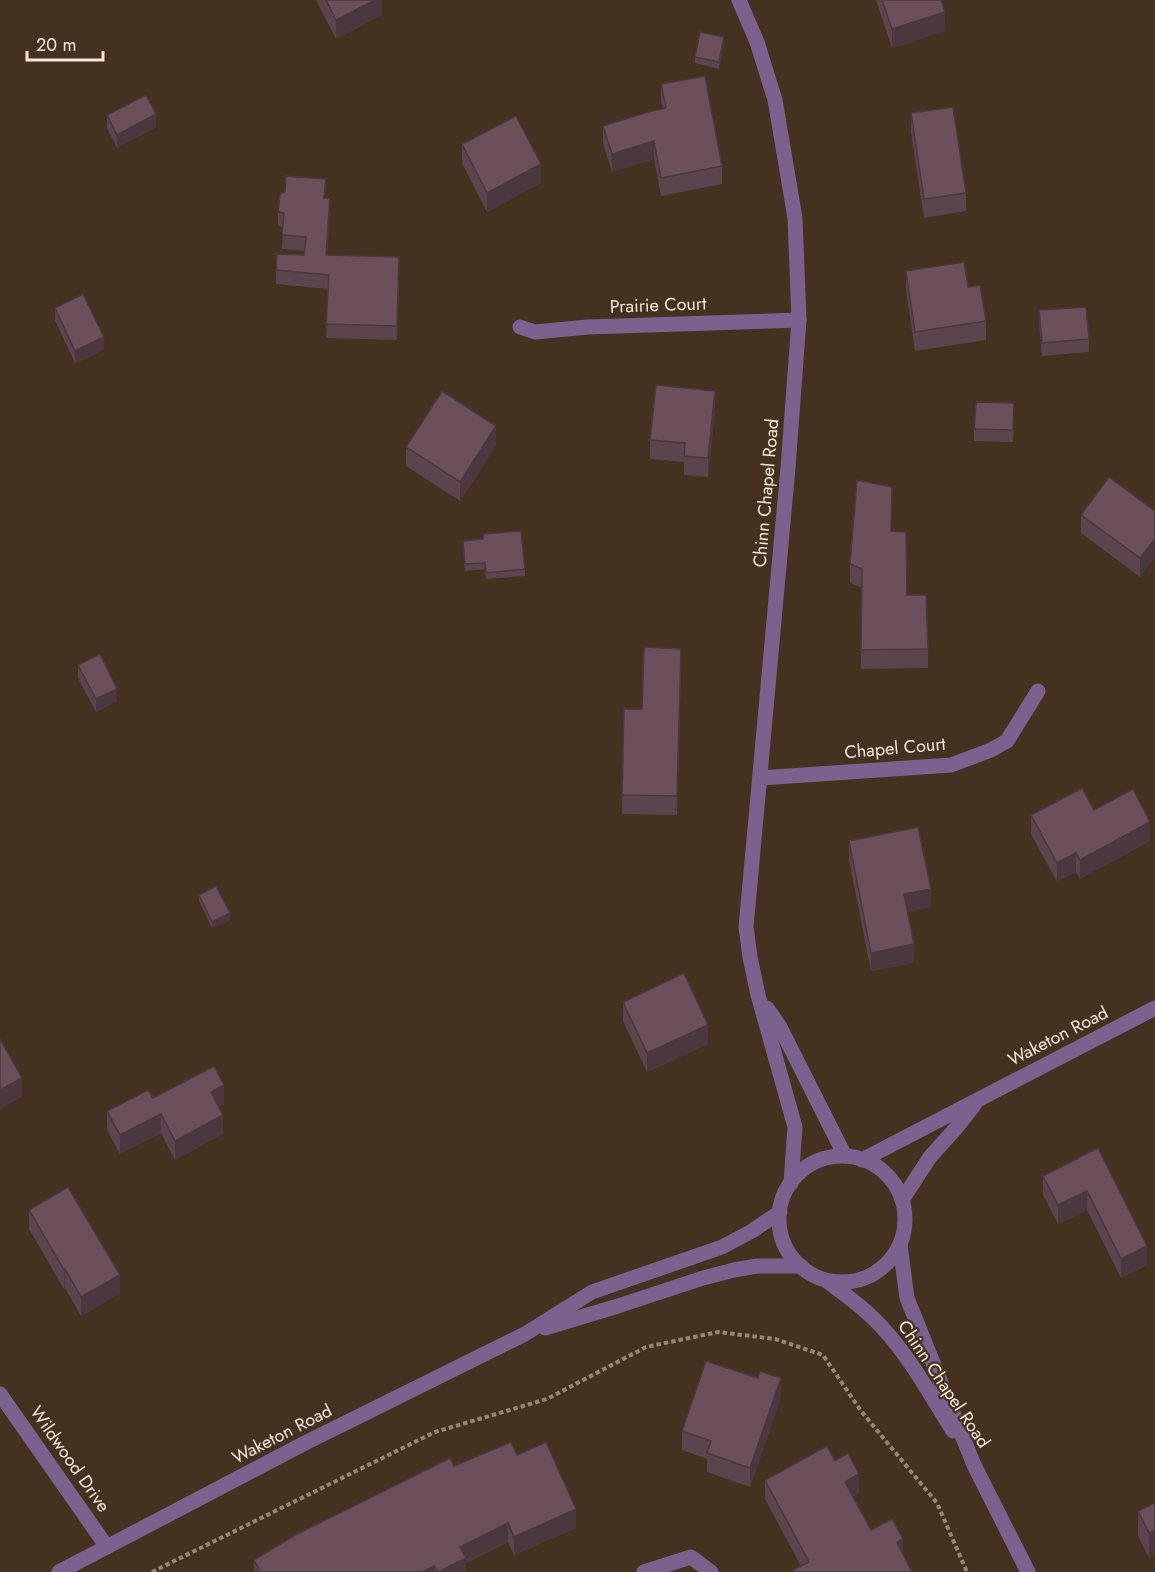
<svg xmlns="http://www.w3.org/2000/svg" width="1155" height="1572" viewBox="0 0 1155 1572" font-family="Jost,sans-serif">
<rect width="100%" height="100%" fill="#45311f"/>
<g fill="none" stroke-linecap="round" stroke-linejoin="round">
<polyline stroke="#968576" stroke-width="4" stroke-dasharray="4.5 3" stroke-linecap="butt" points="152,1572 435,1432 547,1399 646,1347 718,1332 775,1339 823,1355 861,1411 937,1503 967,1572"/>
<g stroke="#7a618e" stroke-width="15">
<polyline points="739,0 757,42 775,100 795,218 799,320 788,468 746,927 750,957 758,995 795,1127 791,1183"/>
<polyline points="520,327 535,332 588,327 799,320"/>
<polyline points="760,778 951,765 991,750 1007,741 1038,691"/>
<polyline points="767,1008 780,1027 845,1156"/>
<polyline points="0,1394 107,1547"/>
<polyline points="644,1572 691,1557 711,1572"/>
</g>
<g stroke="#7a618e" stroke-width="15">
<circle cx="842" cy="1219" r="63"/>
<polyline points="862,1160 1155,1008"/>
<polyline points="902,1200 930,1157 957,1127 975,1104"/>
<polyline points="900,1245 907,1298 974,1465 1028,1572"/>
<path d="M827,1281C843,1293 860,1305 874,1319C907,1351 929,1393 953,1431"/>
<polyline points="545,1328 618,1306 703,1278 734,1270 757,1266 801,1266"/>
<polyline points="59,1572 305,1443 525,1334 592,1292 722,1247 752,1231 780,1212"/>
</g>
</g>
<g fill="#5c444e">
<polygon points="316,0 382,0 382,15 336,39"/>
<polygon points="876,0 941,0 945,31 892,48"/>
<polygon points="724,43 719,69 695,63 695,57"/>
<polygon points="661,84 722,166 722,184 661,196 654,159 612,172 603,144 603,126 663,109 661,102"/>
<polygon points="911,113 966,193 966,211 924,218 911,132"/>
<polygon points="107,115 156,127 117,148 107,128"/>
<polygon points="462,144 541,183 487,212 462,163"/>
<polygon points="325,198 330,212 327,255 399,271 397,340 326,338 328,289 276,284 276,270 304,255 305,251 282,249 283,227 278,226 278,212"/>
<polygon points="906,271 968,287 986,321 986,340 915,351 906,290"/>
<polygon points="55,308 104,350 75,363 55,320"/>
<polygon points="1039,310 1089,339 1089,352 1042,356 1039,323"/>
<polygon points="715,410 708,477 684,475 684,462 650,459 650,440"/>
<polygon points="1014,416 1013,442 974,441 974,429"/>
<polygon points="496,445 460,501 406,466 406,447"/>
<polygon points="1155,511 1140,577 1081,533 1081,515"/>
<polygon points="891,531 907,595 928,649 928,668 861,669 862,588 850,583 850,564"/>
<polygon points="463,548 525,569 525,576 486,579 485,569 465,571"/>
<polygon points="78,665 117,701 96,712 78,678"/>
<polygon points="681,668 677,815 622,814 624,709 642,709"/>
<polygon points="1094,810 1150,841 1080,879 1076,872 1057,882 1031,834 1031,815"/>
<polygon points="849,841 931,907 907,912 914,963 871,971 849,860"/>
<polygon points="199,895 230,920 212,928 199,901"/>
<polygon points="623,1002 708,1044 647,1072 623,1021"/>
<polygon points="153,1098 224,1104 219,1107 223,1134 175,1160 161,1133 120,1154 107,1130 107,1111"/>
<polygon points="1098,1148 1147,1265 1121,1278 1087,1210 1058,1224 1043,1195 1043,1176"/>
<polygon points="29,1210 120,1293 81,1316 65,1288 64,1289 29,1229"/>
<polygon points="781,1397 750,1487 707,1472 707,1459 682,1450 682,1431"/>
<polygon points="517,1455 576,1528 514,1555 508,1542 466,1563 466,1572 254,1572 254,1560 454,1466"/>
<polygon points="835,1461 859,1493 853,1497 871,1530 903,1554 912,1572 793,1572 793,1570 801,1566 765,1499 765,1480"/>
<polygon points="1155,1503 1149,1558 1138,1536 1138,1511"/>
</g>
<g fill="#4b3740">
<polygon points="375,0 382,0 382,15 336,39 336,20"/>
<polygon points="945,12 945,31 892,48 892,29"/>
<polygon points="724,37 724,43 719,69 719,62"/>
<polygon points="156,114 156,127 117,148 117,135"/>
<polygon points="654,141 654,159 612,172 612,154"/>
<polygon points="541,164 541,183 487,212 487,193"/>
<polygon points="330,198 330,212 326,269 326,255"/>
<polygon points="104,337 104,350 75,363 75,351"/>
<polygon points="715,391 715,410 708,477 708,458"/>
<polygon points="496,426 496,445 460,501 460,482"/>
<polygon points="1155,539 1155,558 1140,577 1140,558"/>
<polygon points="117,689 117,701 96,712 96,699"/>
<polygon points="1150,822 1150,841 1080,879 1080,860"/>
<polygon points="1076,853 1076,872 1057,882 1057,863"/>
<polygon points="931,889 931,907 904,913 904,894"/>
<polygon points="230,913 230,920 212,928 212,922"/>
<polygon points="914,944 914,963 871,971 871,953"/>
<polygon points="708,1025 708,1044 647,1072 647,1053"/>
<polygon points="22,1078 22,1097 0,1109 0,1090"/>
<polygon points="224,1085 224,1104 211,1111 211,1092"/>
<polygon points="161,1114 161,1133 120,1154 120,1135"/>
<polygon points="223,1115 223,1134 175,1160 175,1141"/>
<polygon points="1087,1191 1087,1210 1058,1224 1058,1205"/>
<polygon points="1147,1246 1147,1265 1121,1278 1121,1259"/>
<polygon points="65,1269 65,1288 64,1289 64,1270"/>
<polygon points="120,1275 120,1293 81,1316 81,1297"/>
<polygon points="781,1378 781,1397 750,1487 750,1468"/>
<polygon points="859,1474 859,1493 845,1501 845,1482"/>
<polygon points="576,1509 576,1528 514,1555 514,1537"/>
<polygon points="508,1523 508,1542 466,1563 466,1572 438,1572 460,1547"/>
<polygon points="1155,1530 1155,1555 1149,1558 1149,1533"/>
<polygon points="903,1539 903,1558 897,1542"/>
<polygon points="434,1566 434,1572 422,1572"/>
</g>
<g fill="#6b4f5b" stroke="#4b3740" stroke-width="1.5">
<polygon points="326,0 375,0 336,20"/>
<polygon points="882,0 941,0 945,12 892,29"/>
<polygon points="700,32 724,37 719,62 695,57"/>
<polygon points="705,76 722,166 661,178 654,141 612,154 603,126 648,112 666,108 661,84"/>
<polygon points="146,95 156,114 117,135 107,115"/>
<polygon points="953,107 966,193 924,199 911,113"/>
<polygon points="516,116 541,164 487,193 462,144"/>
<polygon points="286,176 326,179 324,198 330,198 326,255 399,257 397,326 326,324 329,275 276,270 277,254 304,255 306,237 282,235 284,213 278,212 280,194 285,192"/>
<polygon points="964,262 968,287 980,285 986,321 915,332 906,271"/>
<polygon points="83,294 104,337 75,351 55,308"/>
<polygon points="1086,307 1089,339 1042,343 1039,310"/>
<polygon points="656,385 715,391 708,458 684,456 685,443 650,440"/>
<polygon points="442,391 496,426 460,482 406,447"/>
<polygon points="976,402 1014,403 1013,430 974,429"/>
<polygon points="1109,477 1155,511 1155,539 1140,558 1081,515"/>
<polygon points="857,480 892,487 891,531 906,532 907,595 926,595 928,649 861,650 862,569 850,564"/>
<polygon points="521,531 525,569 486,573 485,563 465,564 463,541 483,539 483,534"/>
<polygon points="644,647 681,649 677,796 622,795 624,709 642,709"/>
<polygon points="100,654 117,689 96,699 78,665"/>
<polygon points="1082,788 1094,810 1133,789 1150,822 1080,860 1076,853 1057,863 1031,815"/>
<polygon points="918,827 931,889 904,894 914,944 871,953 849,841"/>
<polygon points="216,886 230,913 212,922 199,895"/>
<polygon points="684,973 708,1025 647,1053 623,1002"/>
<polygon points="0,1039 22,1078 0,1090"/>
<polygon points="214,1066 224,1085 211,1092 223,1115 175,1141 161,1114 120,1135 107,1111 148,1090 153,1098"/>
<polygon points="1098,1148 1147,1246 1121,1259 1087,1191 1058,1205 1043,1176"/>
<polygon points="68,1187 120,1275 81,1297 65,1269 64,1270 29,1210"/>
<polygon points="706,1361 758,1378 760,1371 781,1378 750,1468 707,1453 711,1441 682,1431"/>
<polygon points="511,1442 517,1455 546,1442 576,1509 514,1537 508,1523 460,1547 466,1558 438,1572 434,1566 422,1572 255,1572 259,1569 254,1560 295,1535 450,1458 454,1466"/>
<polygon points="827,1446 835,1461 848,1453 859,1474 845,1482 871,1530 892,1519 903,1539 897,1542 912,1572 794,1572 793,1570 809,1562 765,1480"/>
<polygon points="1155,1503 1155,1530 1149,1533 1138,1511"/>
</g>
<g text-anchor="middle" stroke-width="4.5" stroke-linejoin="round" paint-order="stroke">
<g font-size="18" fill="#f3e6db" stroke="#45311f">
<text transform="translate(658 305) rotate(-2)" y="6">Prairie Court</text>
<text transform="translate(766 493) rotate(-85)" y="6">Chinn Chapel Road</text>
<text transform="translate(895 748) rotate(-5)" y="6">Chapel Court</text>
<text transform="translate(1058 1036) rotate(-27)" y="6">Waketon Road</text>
<text transform="translate(944 1384) rotate(56)" y="6">Chinn Chapel Road</text>
<text transform="translate(282 1434) rotate(-27)" y="6">Waketon Road</text>
<text transform="translate(70 1459) rotate(55)" y="6">Wildwood Drive</text>
</g>
</g>
<path d="M27 51v9h76v-9" fill="none" stroke="#f3e6db" stroke-width="3"/>
<text x="36" y="51" font-size="18" fill="#f3e6db" stroke="#45311f" stroke-width="4.5" paint-order="stroke">20 m</text>
</svg>
